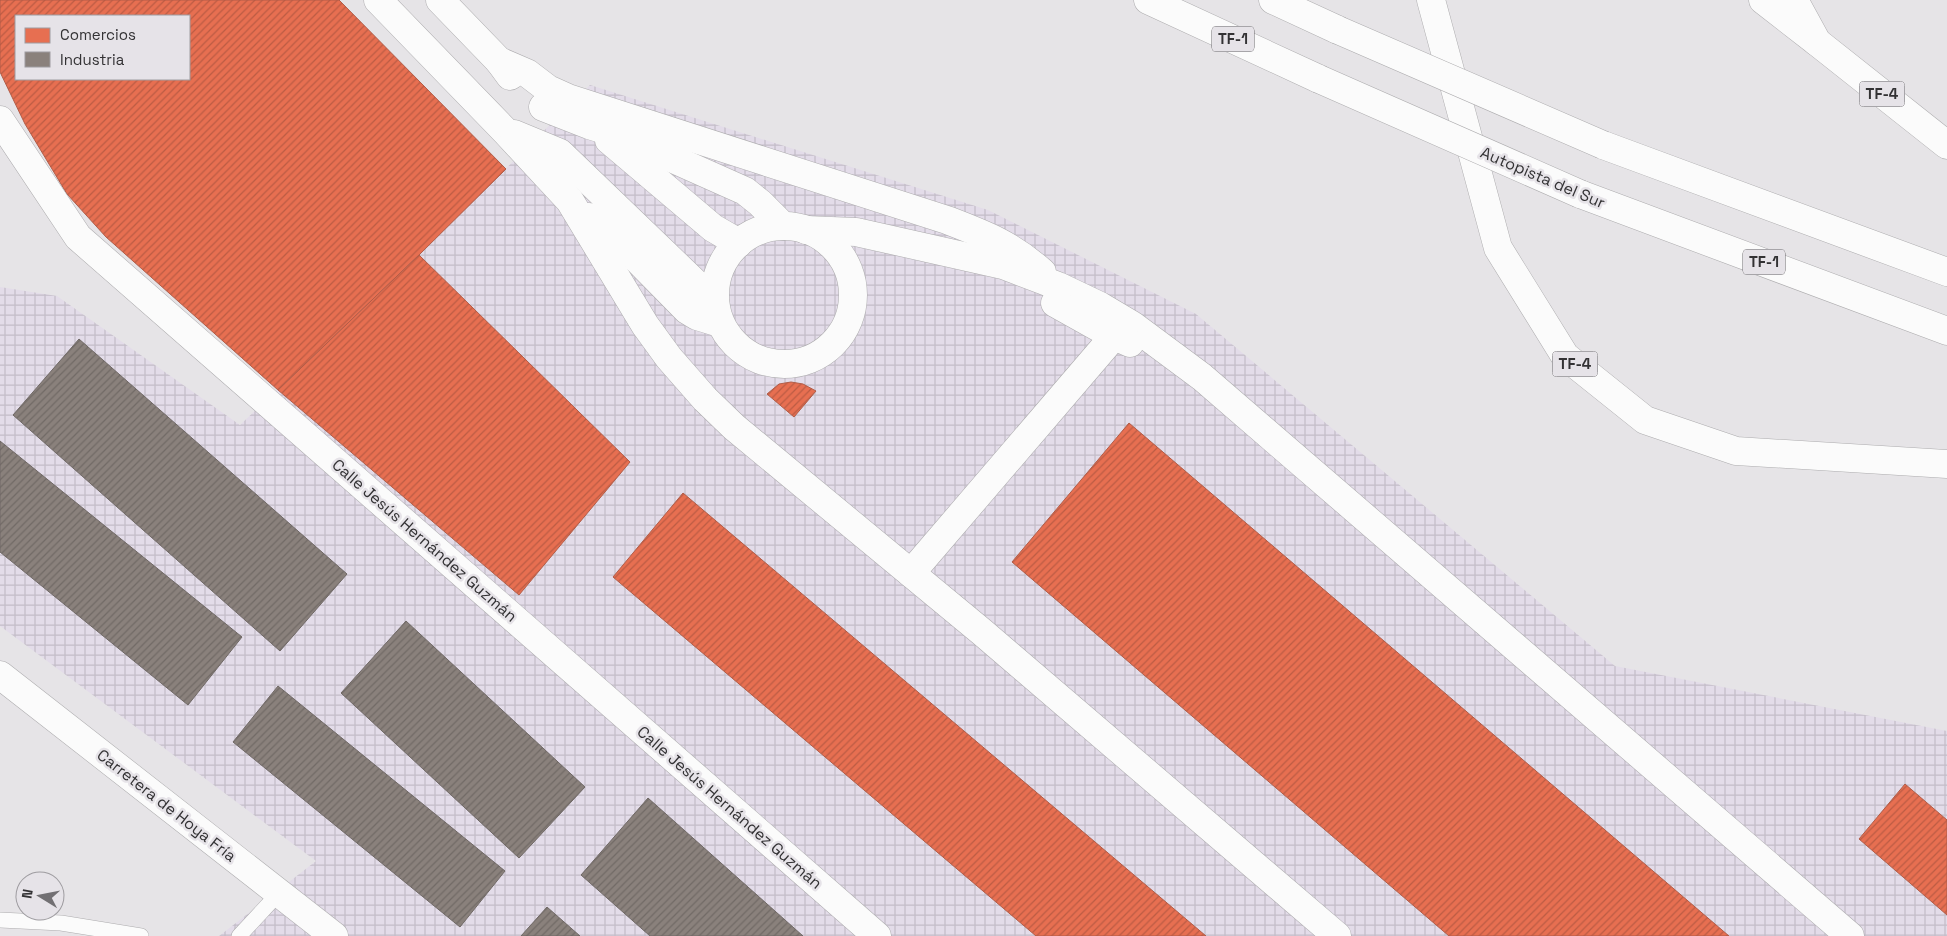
<svg xmlns="http://www.w3.org/2000/svg" width="1947" height="936" viewBox="0 0 1947 936" font-family="'Space Grotesk',sans-serif">
<defs>
<pattern id="industrial-grid" width="8" height="8" patternUnits="userSpaceOnUse" patternTransform="scale(1.25)"><rect width="8" height="8" fill="#e3dce9"/><path d="M0 4h8M4 0v8" fill="none" stroke="#c3bdc8"/></pattern>
<pattern id="shops-hatch" width="6" height="6" patternUnits="userSpaceOnUse" patternTransform="scale(1.25)"><rect width="6" height="6" fill="#e76f51"/><path d="M-1 1l2-2M0 6l6-6M5 7l2-2" fill="none" stroke="#bc5c44"/></pattern>
<pattern id="industry-hatch" width="6" height="6" patternUnits="userSpaceOnUse" patternTransform="scale(1.25)"><rect width="6" height="6" fill="#8a817c"/><path d="M-1 1l2-2M0 6l6-6M5 7l2-2" fill="none" stroke="#716a66"/></pattern>
</defs>
<rect width="100%" height="100%" fill="#e6e4e7"/>
<polygon fill="url(#industrial-grid)" points="590,85 988,210 1196,314 1615,666 1947,731 1947,936 219,936 316,861 0,626 0,287 57,296 240,425 419,255"/>
<g fill="url(#shops-hatch)" stroke="#b15d48" fill-rule="evenodd">
<path d="M0,0H339L506,169L419,255L278,390L106,237L67,194L25,124L0,72ZM16,16H189V79H16Z"/>
<polygon points="419,255 630,462 519,595 278,390"/>
<polygon points="791,382 803,384 816,391 794,417 767,394 779,384"/>
<polygon points="1129,423 1729,936 1449,936 1012,562"/>
<polygon points="683,493 1206,936 1036,936 613,577"/>
<polygon points="1905,784 1947,820 1947,915 1859,839"/>
</g>
<g fill="url(#industry-hatch)" stroke="#706966">
<polygon points="79,339 347,574 280,651 13,415"/>
<polygon points="0,441 242,637 188,705 0,552"/>
<polygon points="406,621 585,787 519,858 341,693"/>
<polygon points="278,686 505,871 460,927 233,742"/>
<polygon points="648,798 803,936 650,936 581,875"/>
<polygon points="547,907 580,936 521,936"/>
</g>
<g fill="none" stroke-linecap="round" stroke-linejoin="round">
<defs>
<g id="service">
<polyline points="0,920 61,923 141,936"/>
<polyline points="239,936 279,893"/>
</g>
<g id="minor">
<polyline points="378,0 505,131 570,201 645,325 669,358 705,399 734,427 982,632 1337,936"/>
<polyline points="440,0 499,61 510,76"/>
<path d="M499,61L527,73L548,89L568,98L947,220C986,235 1010,244 1042,272"/>
<polyline points="543,107 589,125 615,133 745,191 760,203 783,226"/>
<polyline points="0,120 78,237 877,936"/>
<polyline points="514,134 560,153 715,302"/>
<polyline points="609,140 713,228 739,243"/>
<polyline points="589,217 625,247 687,310 697,316 720,323"/>
<circle cx="784" cy="295" r="69"/>
<polyline points="806,230 856,232 1003,265 1058,286 1100,306 1132,325 1202,377 1850,936"/>
<polyline points="1055,303 1114,336 1130,343"/>
<polyline points="911,573 1114,336"/>
<polyline points="0,675 334,936"/>
</g>
<polyline id="trunk" points="1763,0 1817,42"/>
<g id="motorway">
<polyline points="1148,0 1319,79"/>
<polyline points="1273,0 1338,30"/>
<polyline points="1431,0 1498,248 1565,356 1645,420 1736,451 1947,464"/>
<polyline points="1794,0 1817,42 1947,145"/>
<polyline points="1603,145 1947,272"/>
<polyline points="1580,194 1947,331"/>
</g>
</defs>
<use href="#service" stroke="#adacae" stroke-width="16"/>
<use href="#minor" stroke="#adacae" stroke-width="29"/>
<use href="#trunk" stroke="#adacae" stroke-width="29"/>
<use href="#motorway" stroke="#adacae" stroke-width="29"/>
<use href="#service" stroke="#fbfbfb" stroke-width="15"/>
<use href="#minor" stroke="#fbfbfb" stroke-width="28"/>
<use href="#trunk" stroke="#fbfbfb" stroke-width="28"/>
<use href="#motorway" stroke="#fbfbfb" stroke-width="28"/>
<defs>
<g id="motorway-bridge">
<polyline points="1338,30 1603,145"/>
<polyline points="1319,79 1580,194"/>
</g>
</defs>
<use href="#motorway-bridge" stroke="#adacae" stroke-width="29" stroke-linecap="butt"/>
<use href="#motorway-bridge" stroke="#fbfbfb" stroke-width="28"/>
</g>
<g text-anchor="middle" stroke-width="5" stroke-linejoin="round" paint-order="stroke">
<g fill="#e6e3e8" stroke="#69676a" stroke-width="1">
<rect x="1212" y="26.5" width="42" height="25" rx="4"/>
<rect x="1859.5" y="81.5" width="45" height="25" rx="4"/>
<rect x="1743" y="249.5" width="42" height="25" rx="4"/>
<rect x="1552.5" y="351.5" width="45" height="25" rx="4"/>
</g>
<g font-size="15" font-weight="bold" fill="#333234">
<text x="1233" y="44">TF-1</text>
<text x="1882" y="99">TF-4</text>
<text x="1764" y="267">TF-1</text>
<text x="1575" y="369">TF-4</text>
</g>
<g font-size="16" fill="#333234" stroke="#e6e3e8">
<text transform="translate(1543 177) rotate(23)" y="6">Autopista del Sur</text>
<text transform="translate(425 540) rotate(41)" y="6">Calle Jesús Hernández Guzmán</text>
<text transform="translate(167 805) rotate(38)" y="6">Carretera de Hoya Fría</text>
<text transform="translate(730 807) rotate(41)" y="6">Calle Jesús Hernández Guzmán</text>
</g>
</g>
<rect x="15" y="15" width="175" height="65" fill="#e6e3e8" stroke="#9e9ca0"/>
<rect x="25" y="28" width="25" height="15" fill="#e76f51" stroke="#9e9ca0"/>
<text x="60" y="40" font-size="15" fill="#333234">Comercios</text>
<rect x="25" y="52" width="25" height="15" fill="#8a817c" stroke="#9e9ca0"/>
<text x="60" y="65" font-size="15" fill="#333234">Industria</text>
<g transform="translate(40 896) rotate(280)"><circle r="24" fill="#e6e3e8" stroke="#9e9ca0"/>
<path d="M0-4L9 19L0 12L-9 19Z" fill="#727073"/>
<text y="-8" font-size="14" font-weight="bold" text-anchor="middle" fill="#333234">N</text>
</g>
</svg>
